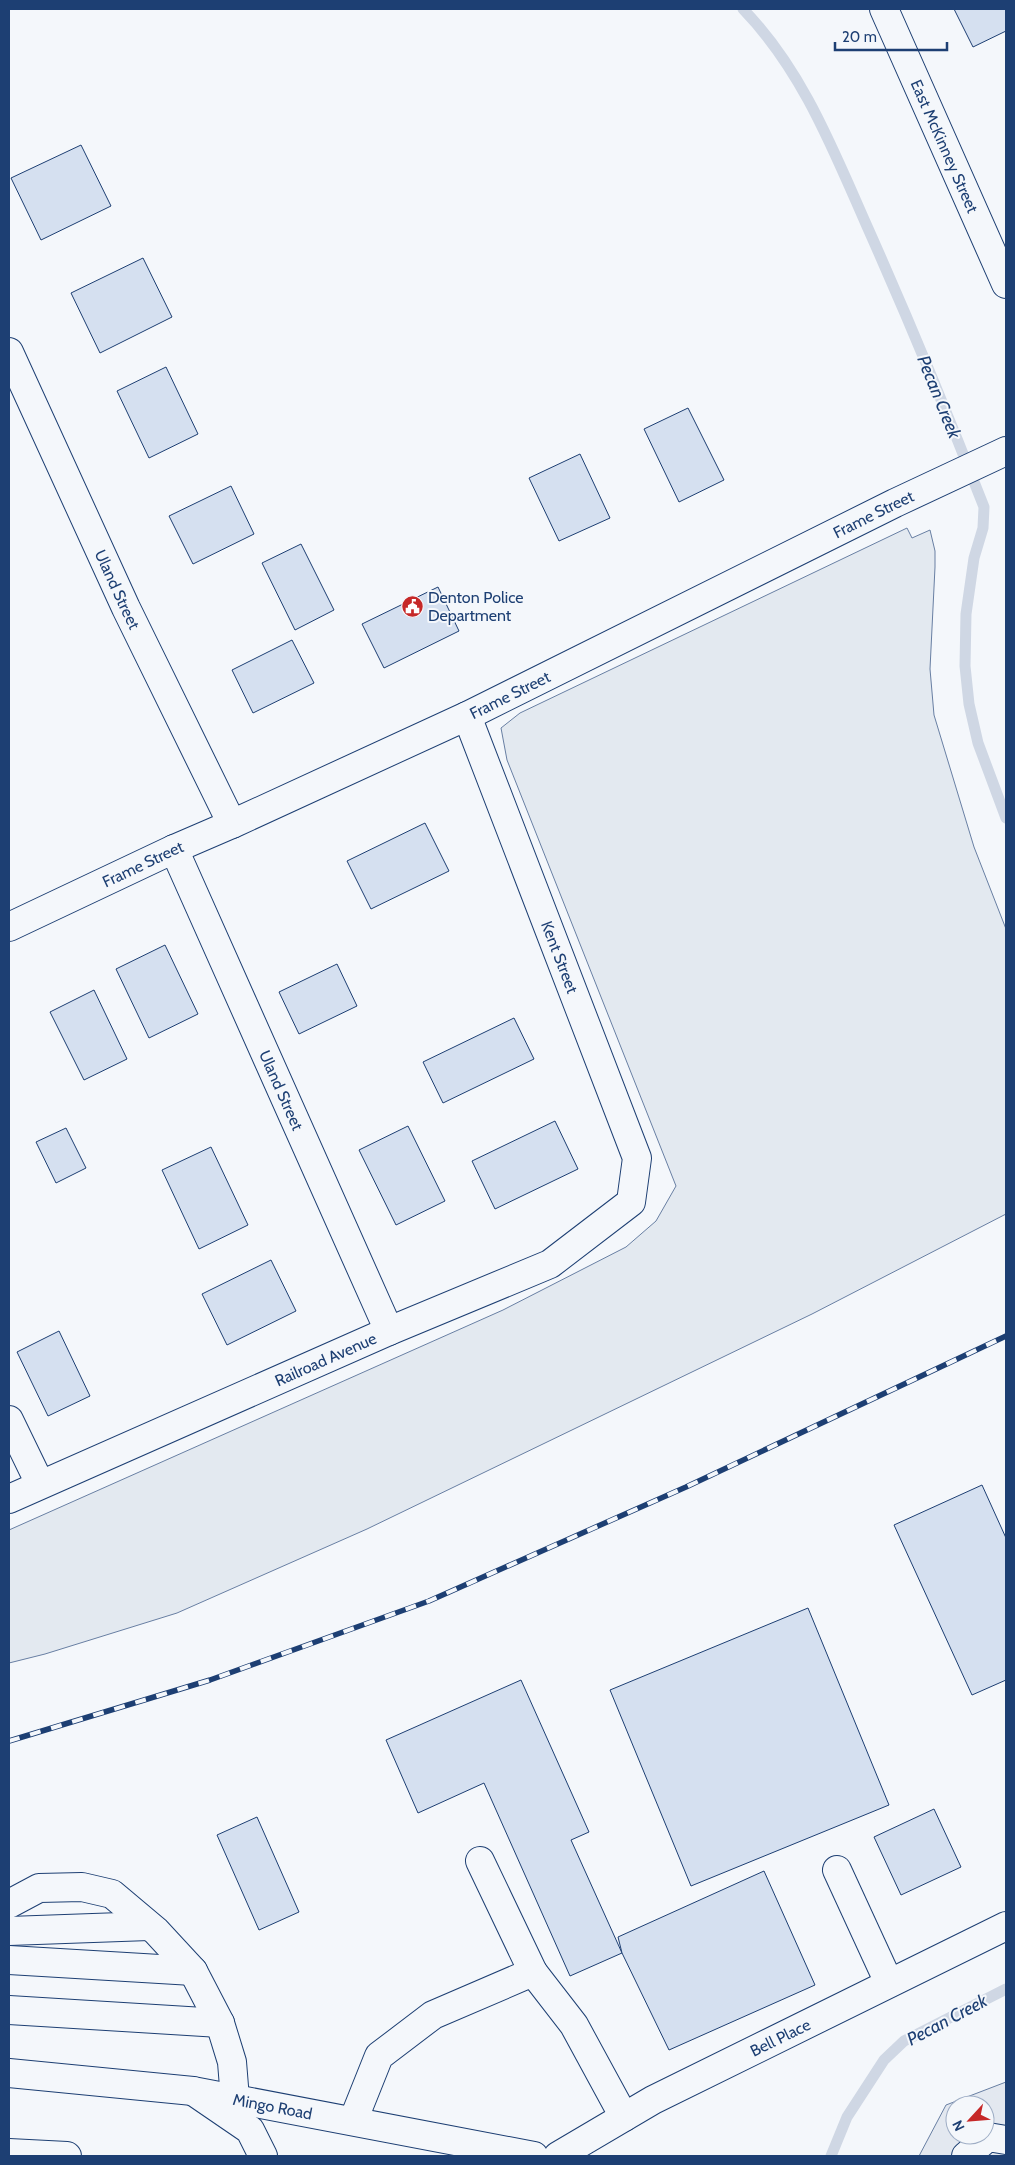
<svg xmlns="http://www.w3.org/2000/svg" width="1015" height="2165" viewBox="0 0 1015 2165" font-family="Cabin,sans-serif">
<rect width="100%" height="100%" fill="#f4f7fb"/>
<polygon fill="#e3e9f0" stroke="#687fa3" points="907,528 912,538 930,530 935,551 935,567 930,669 934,715 974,847 1006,929 1006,1214 812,1314 367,1529 177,1613 45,1654 9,1663 9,1530 503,1310 626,1247 656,1221 676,1186 507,760 501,728 520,713"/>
<path fill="#e3e8f0" stroke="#687fa3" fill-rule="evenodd" d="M1006,2082V2156H919L946,2105ZM955,2105H985V2135H955Z"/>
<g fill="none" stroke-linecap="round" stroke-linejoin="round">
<g stroke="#cfd7e4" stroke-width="11">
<path d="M743,9C802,70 832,147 866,224C908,318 947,412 984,507L983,528L974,558L966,614L965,666L969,704L978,743L1006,818"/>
<polyline points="831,2156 847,2117 884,2060 904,2041 1006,1989"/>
</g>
</g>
<g fill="#d5e0f0" stroke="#1d3f73">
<polygon points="954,9 1006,9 1006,31 973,47"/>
<polygon points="81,145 111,206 41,240 11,178"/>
<polygon points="143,258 172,317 100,353 71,293"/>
<polygon points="166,367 198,434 149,458 117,391"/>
<polygon points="688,408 724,480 679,502 644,429"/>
<polygon points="580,454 610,518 559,541 529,478"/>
<polygon points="231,486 254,534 193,564 169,516"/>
<polygon points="301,544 334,610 295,630 262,563"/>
<polygon points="438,587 459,631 384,668 362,624"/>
<polygon points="292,640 314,683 253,713 232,670"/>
<polygon points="425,823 449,871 371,909 347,861"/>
<polygon points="165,945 198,1014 149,1038 116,969"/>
<polygon points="337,964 357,1006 299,1034 279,992"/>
<polygon points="94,990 127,1059 84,1080 50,1012"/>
<polygon points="514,1018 534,1059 443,1103 423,1062"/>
<polygon points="555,1121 578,1169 495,1209 472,1161"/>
<polygon points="408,1126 445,1201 396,1225 359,1150"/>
<polygon points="66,1128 86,1168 56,1183 36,1142"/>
<polygon points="211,1147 248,1225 199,1249 162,1170"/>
<polygon points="271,1260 296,1311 227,1345 202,1294"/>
<polygon points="59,1331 90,1396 48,1416 17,1352"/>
<polygon points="982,1485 1006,1538 1006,1680 972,1695 894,1525"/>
<polygon points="808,1608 889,1805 691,1886 610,1690"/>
<polygon points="521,1680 589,1832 571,1840 622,1953 570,1976 484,1783 418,1813 386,1740"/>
<polygon points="934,1809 961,1867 901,1895 874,1837"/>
<polygon points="257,1817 299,1912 259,1930 217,1835"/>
<polygon points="764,1871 815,1985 669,2050 622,1953 618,1937"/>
</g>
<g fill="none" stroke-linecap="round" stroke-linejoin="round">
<defs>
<g id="minor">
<path id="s1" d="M9,352L126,608L232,824"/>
<path id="s2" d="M174,849L389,1331"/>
<path id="s3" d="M9,927L174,849L232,824L467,716L895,503L1006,451"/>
<polyline points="9,1420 40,1484"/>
<path id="s4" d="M9,1499L389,1331L550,1264L631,1202L637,1158L467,716"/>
<polyline points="480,1861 533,1972"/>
<polyline points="837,1870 889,1983"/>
<polyline points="9,1904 39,1888 82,1887 112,1894 156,1931 193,1971 220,2023 232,2062 235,2099"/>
<polyline points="9,1931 149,1926"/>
<polyline points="9,1960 193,1971"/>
<polyline points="9,2010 220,2023"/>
<path id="s5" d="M9,2073L193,2091L534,2156"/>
<polyline points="353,2121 379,2056 433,2015 533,1972 574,2025 624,2117"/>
<polyline points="9,2153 67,2156"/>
<path id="s6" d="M558,2156L653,2100L1006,1926"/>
<polyline points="966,2156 988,2137 1006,2140"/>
</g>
<g id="major">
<path id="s7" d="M884,9L1006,284"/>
<polyline points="193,2091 250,2130 263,2156"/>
</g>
</defs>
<use href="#minor" stroke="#1d3f73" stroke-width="30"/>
<use href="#major" stroke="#1d3f73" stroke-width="30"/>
<use href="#minor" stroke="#f4f7fb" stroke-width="28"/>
<use href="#major" stroke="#f4f7fb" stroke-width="28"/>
<defs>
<polyline id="rail" points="9,1741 210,1680 429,1601 686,1487 1006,1336"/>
</defs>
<use href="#rail" stroke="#1d3f73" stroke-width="5.5"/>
<use href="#rail" stroke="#f4f7fb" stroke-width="4" stroke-dasharray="11" stroke-linecap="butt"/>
</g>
<defs>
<symbol id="civic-disc" viewBox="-11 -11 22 22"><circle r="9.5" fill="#c62828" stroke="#f4f7fb"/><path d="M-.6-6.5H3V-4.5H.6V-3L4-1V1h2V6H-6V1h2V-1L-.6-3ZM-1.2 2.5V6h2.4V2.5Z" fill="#fff"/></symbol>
</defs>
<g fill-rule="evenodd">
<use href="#civic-disc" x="400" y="594" width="25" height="25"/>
</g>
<g text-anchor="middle" stroke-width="4" stroke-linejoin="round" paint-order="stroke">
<g font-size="16" fill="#1d3f73" stroke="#f4f7fb">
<text dy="6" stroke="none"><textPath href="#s7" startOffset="150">East McKinney Street</textPath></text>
<text dy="6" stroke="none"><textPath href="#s3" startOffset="958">Frame Street</textPath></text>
<text dy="6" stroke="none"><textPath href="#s1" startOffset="261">Uland Street</textPath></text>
<text dy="6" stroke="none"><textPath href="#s3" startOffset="552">Frame Street</textPath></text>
<text dy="6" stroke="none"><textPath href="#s3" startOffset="148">Frame Street</textPath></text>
<text transform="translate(560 957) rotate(69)" y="6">Kent Street</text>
<text dy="6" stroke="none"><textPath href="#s2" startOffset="264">Uland Street</textPath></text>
<text dy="6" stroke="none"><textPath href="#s4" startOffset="346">Railroad Avenue</textPath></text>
<text dy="6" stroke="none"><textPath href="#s6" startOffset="252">Bell Place</textPath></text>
<text dy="6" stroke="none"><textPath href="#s5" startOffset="266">Mingo Road</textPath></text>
</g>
<g font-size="16" fill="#1d3f73" stroke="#f4f7fb" text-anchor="start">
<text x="428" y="603">Denton Police<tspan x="428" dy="18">Department</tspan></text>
</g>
<g font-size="18" font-style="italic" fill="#1d3f73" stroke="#f4f7fb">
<text transform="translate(939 397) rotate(68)" y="6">Pecan Creek</text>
<text transform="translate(947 2020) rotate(-28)" y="6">Pecan Creek</text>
</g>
</g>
<rect width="1015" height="2165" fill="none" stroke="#1d3f73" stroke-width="20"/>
<g transform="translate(970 2120) rotate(244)"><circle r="24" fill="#f4f7fb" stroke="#9eadc5"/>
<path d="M0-4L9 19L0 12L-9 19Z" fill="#c62828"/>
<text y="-8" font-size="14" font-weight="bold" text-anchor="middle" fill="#1d3f73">N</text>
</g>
<path d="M835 42v8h112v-8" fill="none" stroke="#1d3f73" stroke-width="2.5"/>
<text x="842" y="42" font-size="15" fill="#1d3f73" stroke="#f4f7fb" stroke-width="4" paint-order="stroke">20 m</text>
</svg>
